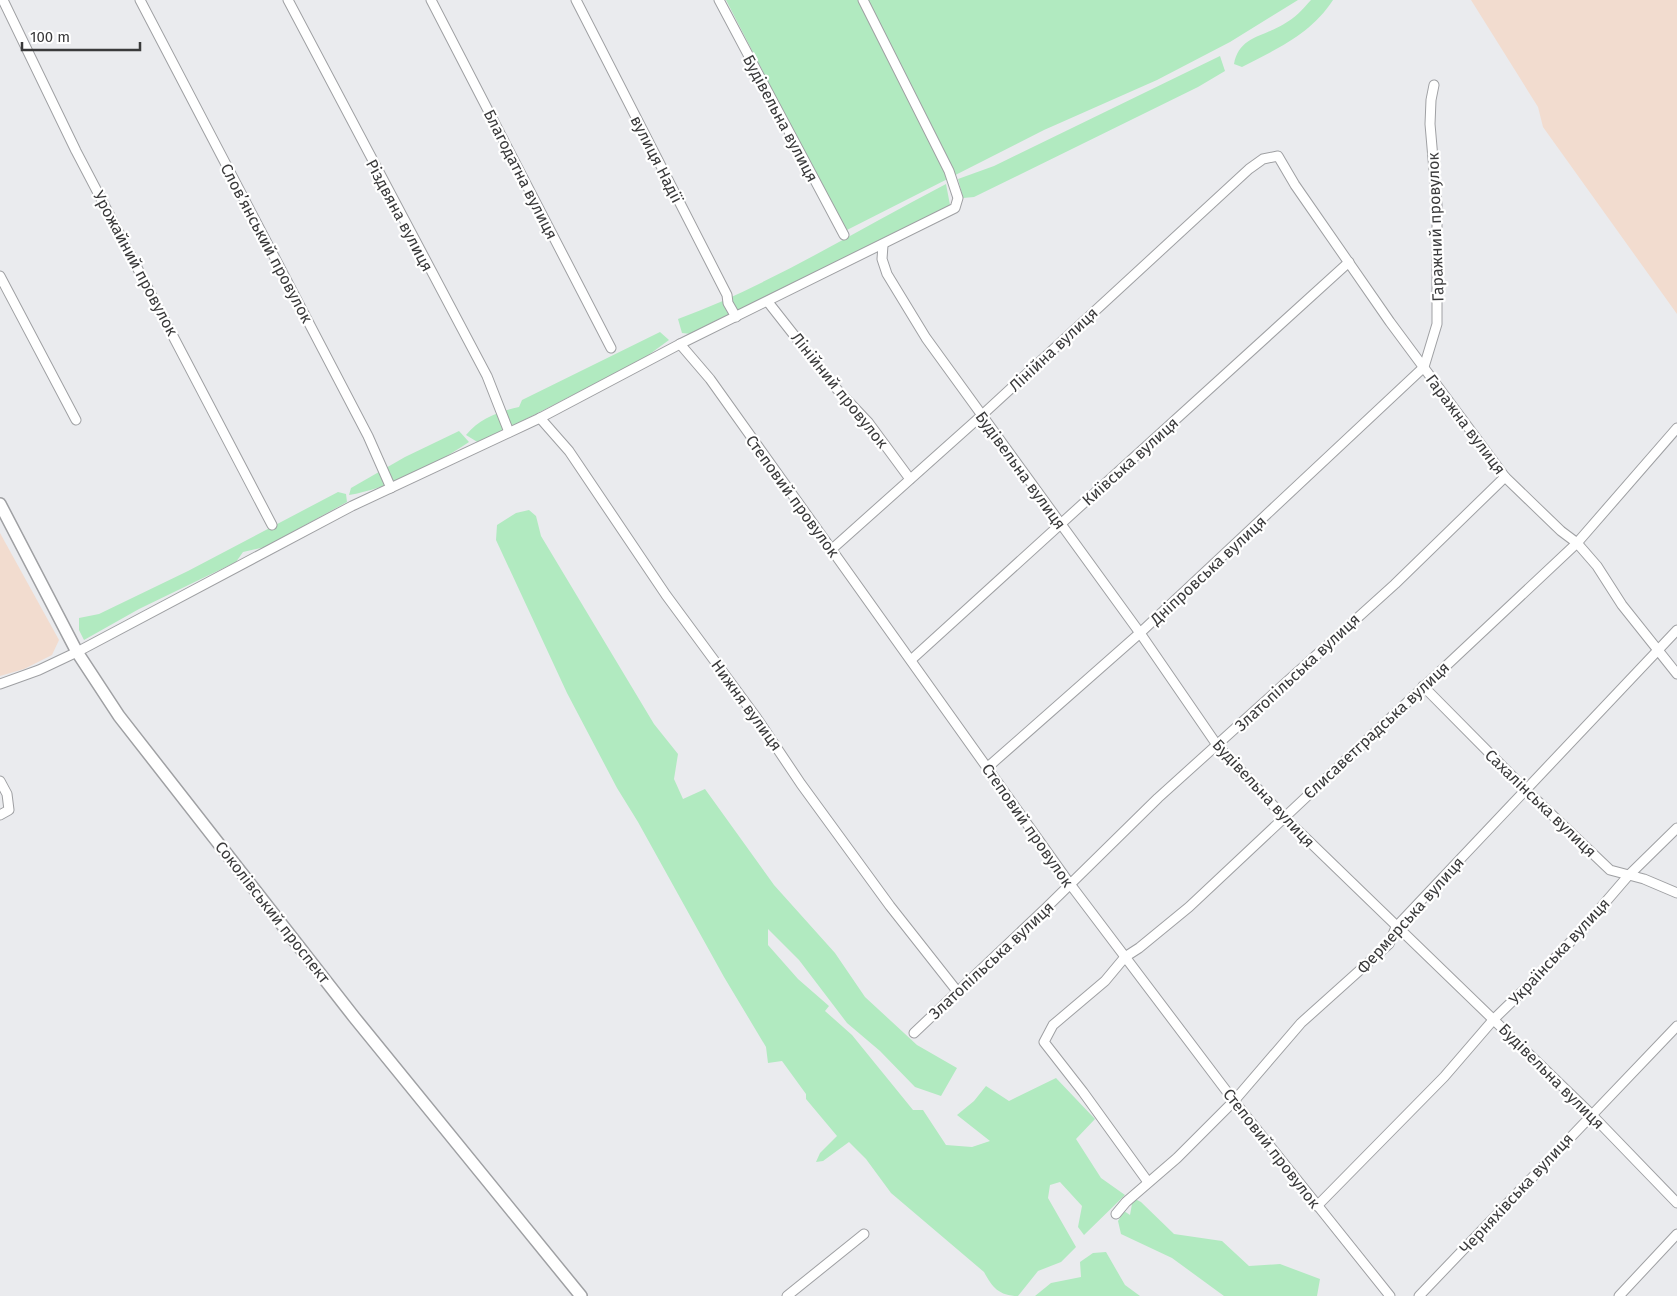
<svg xmlns="http://www.w3.org/2000/svg" width="1677" height="1296" viewBox="0 0 1677 1296" font-family="'Fira Sans',sans-serif">
<rect width="100%" height="100%" fill="#eaebee"/>
<g fill="#f2dccf">
<polygon points="1471,0 1677,0 1677,314 1543,127 1538,107"/>
<polygon points="0,533 59,640 52,655 24,669 0,676"/>
</g>
<g fill="#b1eac0">
<polygon points="726,0 1298,0 1230,42 1157,80 1044,130 845,231"/>
<path d="M1311,0H1333C1311,34 1277,49 1242,67L1234,64C1239,36 1263,37 1284,24C1295,18 1303,9 1311,0Z"/>
<polygon points="1220,56 1225,71 1198,87 974,197 963,198 958,179 994,166"/>
<path d="M946,184L950,205L938,212L691,334L682,333L678,319C772,284 857,230 946,184Z"/>
<path d="M660,332L669,340L643,359L479,443L466,435C480,418 498,412 519,407L522,400Z"/>
<path d="M459,431L469,442C438,463 387,489 349,495L351,488L405,457Z"/>
<polygon points="338,492 346,494 347,502 265,547 243,552 236,562 139,609 84,640 79,630 79,618 99,614 188,571"/>
<path d="M529,510L536,516L541,536L654,724L678,754L674,779L683,799L705,789L774,885L835,953L865,997L917,1045L957,1068L941,1096L915,1087L880,1051L847,1023L799,960L768,929V945L798,979L829,1006L825,1011L852,1035L913,1110H923L946,1145L972,1147L990,1141L957,1115L974,1101L986,1086L1009,1101L1056,1078L1095,1119L1076,1139L1101,1178L1125,1195L1084,1235L1078,1227L1082,1206L1060,1182L1050,1185L1048,1198L1076,1247L1061,1262L1038,1271L1018,1296C999,1296 992,1287 984,1272L891,1193L866,1159L849,1142L823,1161L816,1162L820,1153L837,1136L806,1099V1094L782,1061L768,1063L766,1047L724,977L638,822L617,788L567,693L496,540L497,525L516,513Z"/>
<polygon points="1133,1198 1141,1202 1174,1234 1222,1241 1249,1266 1280,1264 1320,1279 1317,1296 1224,1296 1172,1258 1121,1234 1118,1221 1124,1211 1130,1215"/>
<polygon points="1106,1252 1125,1285 1140,1296 1035,1296 1051,1283 1081,1277 1080,1262 1093,1253"/>
</g>
<g fill="none" stroke-linecap="round" stroke-linejoin="round">
<defs>
<g id="street">
<polyline points="3,0 76,151 272,525"/>
<polyline points="140,0 368,436 391,488"/>
<polyline points="288,0 487,376 509,432"/>
<polyline points="431,0 611,348"/>
<polyline points="576,0 727,295 728,303 736,317"/>
<polyline points="719,0 844,235"/>
<polyline points="883,245 882,259 887,274 926,338 1140,633 1217,745 1285,818 1591,1114 1677,1203"/>
<polyline points="0,276 76,420"/>
<polyline points="768,302 834,386 868,422 910,479"/>
<polyline points="680,344 710,379 1070,884 1234,1101 1390,1296"/>
<polyline points="540,418 569,451 666,595 756,717 801,784 890,906 957,991"/>
<polyline points="831,550 981,416 1249,169 1263,159 1278,156 1295,185 1390,322 1505,477 1561,531 1577,543 1597,566 1622,605 1677,674"/>
<polyline points="911,660 1349,262"/>
<polyline points="0,684 39,670 77,652 352,506 540,418 680,344 955,208 958,198 949,171 863,0"/>
<polyline points="1423,686 1526,790 1610,870 1644,879 1677,893"/>
<polyline points="988,767 1140,633 1424,367 1437,324 1437,205 1430,124 1431,100 1434,85"/>
<polyline points="0,781 7,794 9,810 0,815"/>
<polyline points="914,1033 1047,907 1158,798 1395,584 1505,477"/>
<polyline points="1148,1182 1083,1092 1044,1042 1053,1025 1105,981 1125,957 1139,948 1189,907 1577,543 1677,428"/>
<polyline points="1317,1206 1444,1077 1494,1019 1529,985 1578,934 1628,876 1677,828"/>
<polyline points="1116,1214 1126,1202 1177,1158 1234,1101 1301,1023 1389,944 1396,927 1677,630"/>
<polyline points="787,1296 864,1234"/>
<polyline points="1419,1296 1677,1026"/>
<polyline points="1619,1296 1677,1234"/>
</g>
<polyline id="secondary" points="0,504 77,652 119,716 354,1017 581,1296"/>
</defs>
<use href="#street" stroke="#9fa0a3" stroke-width="11"/>
<use href="#secondary" stroke="#9fa0a3" stroke-width="14"/>
<use href="#street" stroke="#fff" stroke-width="9"/>
<use href="#secondary" stroke="#fff" stroke-width="11"/>
</g>
<g text-anchor="middle" stroke-width="4.5" stroke-linejoin="round" paint-order="stroke">
<g font-size="16" fill="#3a3a3b" stroke="#fff">
<text transform="translate(781 118) rotate(62)" y="6">Будівельна вулиця</text>
<text transform="translate(657 159) rotate(63)" y="6">вулиця Надії</text>
<text transform="translate(521 174) rotate(63)" y="6">Благодатна вулиця</text>
<text transform="translate(400 215) rotate(62)" y="6">Різдвяна вулиця</text>
<text transform="translate(1435 227) rotate(-92)" y="6">Гаражний провулок</text>
<text transform="translate(267 243) rotate(62)" y="6">Словʼянський провулок</text>
<text transform="translate(136 263) rotate(62)" y="6">Урожайний провулок</text>
<text transform="translate(1053 349) rotate(-43)" y="6">Лінійна вулиця</text>
<text transform="translate(840 390) rotate(51)" y="6">Лінійний провулок</text>
<text transform="translate(1466 424) rotate(53)" y="6">Гаражна вулиця</text>
<text transform="translate(1130 461) rotate(-42)" y="6">Київська вулиця</text>
<text transform="translate(1021 470) rotate(54)" y="6">Будівельна вулиця</text>
<text transform="translate(793 496) rotate(54)" y="6">Степовий провулок</text>
<text transform="translate(1208 570) rotate(-43)" y="6">Дніпровська вулиця</text>
<text transform="translate(1297 672) rotate(-43)" y="6">Златопільська вулиця</text>
<text transform="translate(747 705) rotate(54)" y="6">Нижня вулиця</text>
<text transform="translate(1376 730) rotate(-43)" y="6">Єлисаветградська вулиця</text>
<text transform="translate(1264 793) rotate(47)" y="6">Будівельна вулиця</text>
<text transform="translate(1541 803) rotate(44)" y="6">Сахалінська вулиця</text>
<text transform="translate(1028 825) rotate(55)" y="6">Степовий провулок</text>
<text transform="translate(273 912) rotate(52)" y="6">Соколівський проспект</text>
<text transform="translate(1410 915) rotate(-48)" y="6">Фермерська вулиця</text>
<text transform="translate(1559 951) rotate(-47)" y="6">Українська вулиця</text>
<text transform="translate(991 960) rotate(-43)" y="6">Златопільська вулиця</text>
<text transform="translate(1552 1076) rotate(45)" y="6">Будівельна вулиця</text>
<text transform="translate(1272 1148) rotate(52)" y="6">Степовий провулок</text>
<text transform="translate(1516 1193) rotate(-47)" y="6">Черняхівська вулиця</text>
</g>
</g>
<path d="M22 42v8h118v-8" fill="none" stroke="#3a3a3b" stroke-width="2.5"/>
<text x="30" y="42" font-size="15" fill="#3a3a3b" stroke="#ffffff" stroke-width="4" paint-order="stroke">100 m</text>
</svg>
